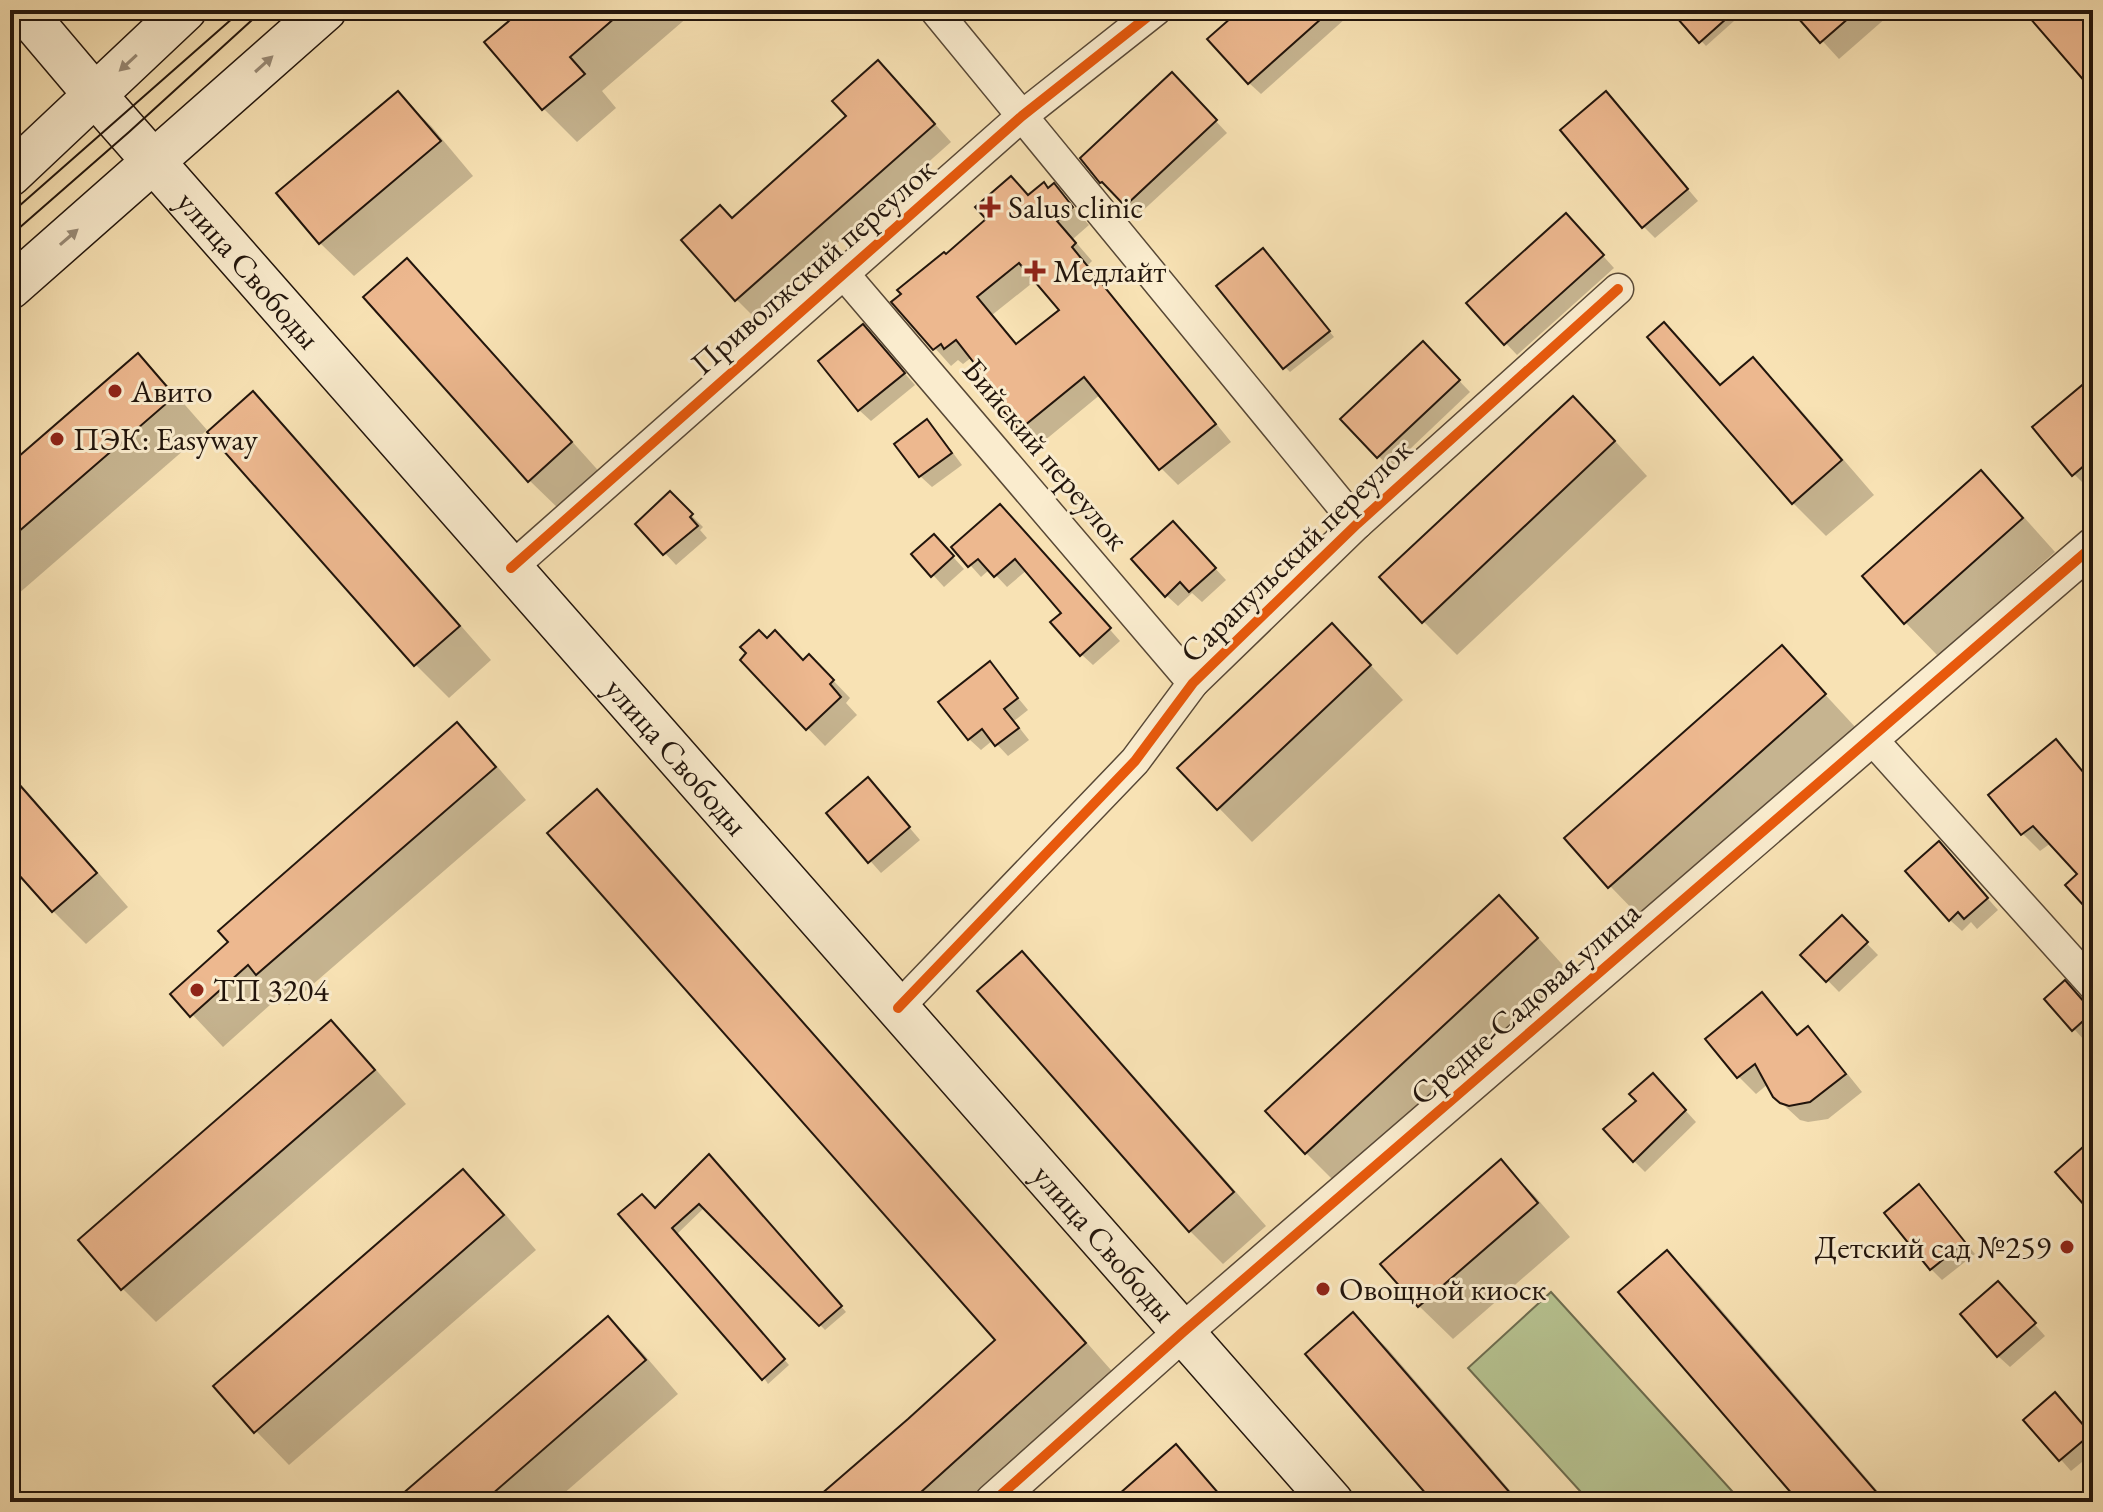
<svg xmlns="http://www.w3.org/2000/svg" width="2103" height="1512" viewBox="0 0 2103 1512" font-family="'EB Garamond',serif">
<rect width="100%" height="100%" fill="#f8e2b4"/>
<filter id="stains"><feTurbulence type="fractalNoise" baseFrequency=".0025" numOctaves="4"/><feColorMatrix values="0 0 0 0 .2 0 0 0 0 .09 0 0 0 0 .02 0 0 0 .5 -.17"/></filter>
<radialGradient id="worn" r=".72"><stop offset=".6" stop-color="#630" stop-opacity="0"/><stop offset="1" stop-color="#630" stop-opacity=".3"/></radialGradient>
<polygon fill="#b7c492" stroke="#6c6c4f" stroke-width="2" points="1551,1292 1742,1502 1590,1502 1468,1368"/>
<g fill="#0003" fill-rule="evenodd">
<polygon points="525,10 696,10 602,91 616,108 577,142 544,109 487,42"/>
<polygon points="1243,10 1355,10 1261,94 1249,83"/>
<polygon points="1673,10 1725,10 1734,21 1706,46"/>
<polygon points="1794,10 1895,10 1839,59"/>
<polygon points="896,80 951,142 754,317 736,299 732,220"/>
<polygon points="1183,86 1227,133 1137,216 1114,192"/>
<polygon points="398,94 432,127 473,176 354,276 320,243"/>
<polygon points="1617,105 1698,201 1655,238 1643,226"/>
<path d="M1054,186L1089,225L1073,239L1092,261L1088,265L1231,442L1178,485L1161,468L1101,394L1038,446L1021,429L989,391L995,386L972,357L963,364L958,360L951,366L894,302L946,257L1030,197L1049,190ZM1036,280L1061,310L1018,345L992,315Z"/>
<polygon points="1577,227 1614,268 1517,355 1468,303"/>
<polygon points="1268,255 1334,337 1290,372 1285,367"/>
<polygon points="407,261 440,294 604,477 563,513 529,480"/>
<polygon points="1664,325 1722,386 1753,360 1786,393 1874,495 1826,536 1793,503"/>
<polygon points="874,338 915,385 871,421 859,410"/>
<polygon points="1423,343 1470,392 1390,468 1343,419"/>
<polygon points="138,356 171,389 207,430 10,601 10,467"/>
<polygon points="2093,379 2093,493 2074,474"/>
<polygon points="253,394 286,427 491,660 449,698 416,665 210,432"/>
<polygon points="927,422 938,433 962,465 932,487 920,476 897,444"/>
<polygon points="1606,431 1647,476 1457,655 1423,621"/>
<polygon points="1981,473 2014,506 2055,552 1938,656 1905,622"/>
<polygon points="670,494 703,527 700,530 707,538 676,565 638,524"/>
<polygon points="1011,518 1120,641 1093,665 1081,654 1064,613 1027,570 1007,587 990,569 981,577 954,547"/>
<polygon points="1184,535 1226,580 1202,602 1192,593 1178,606 1166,595"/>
<polygon points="945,548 964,569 944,587 914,554"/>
<polygon points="1782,648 1857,729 1643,920 1610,886"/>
<polygon points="1365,659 1403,700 1252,842 1180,768"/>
<polygon points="742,660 803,662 827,674 850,698 846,703 857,715 825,746"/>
<polygon points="990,664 1028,710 1014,721 1029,740 1008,756 993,740 981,750 969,739 941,702"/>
<polygon points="457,725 489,757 526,800 289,1005 280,996 223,1047 173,994 231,942"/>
<polygon points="2056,741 2093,782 2093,913 2080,874 2051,843 2040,851 2023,834 1991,795"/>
<polygon points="10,772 128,907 86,944 53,911 10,862"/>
<polygon points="597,792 630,825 1118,1378 978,1502 815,1502 998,1340"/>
<polygon points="879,792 920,840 881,873 829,814"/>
<polygon points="1950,856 1998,910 1977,929 1971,922 1962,931 1950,920"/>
<polygon points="1842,918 1878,955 1839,992 1803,955"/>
<polygon points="1532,931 1570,973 1339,1186 1306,1153"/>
<polygon points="1022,954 1055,987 1266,1226 1223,1264 1190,1231"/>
<polygon points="2076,994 2093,1013 2093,1034 2085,1041 2047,999"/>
<polygon points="1762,995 1799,1036 1808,1029 1825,1046 1862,1092 1828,1119 1808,1122 1800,1120 1774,1096 1768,1084 1756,1094 1739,1077 1708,1040"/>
<polygon points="10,998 20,1010 10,1019"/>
<polygon points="331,1023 364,1056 406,1104 156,1322 123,1289 81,1241"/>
<polygon points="1664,1087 1696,1122 1645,1172 1634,1161"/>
<polygon points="714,1162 846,1312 825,1330 705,1207 676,1235 789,1365 768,1384 655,1211"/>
<polygon points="1500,1162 1534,1195 1570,1237 1453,1339 1419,1306 1383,1264"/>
<polygon points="463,1171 497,1205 536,1250 289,1465 256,1431"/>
<polygon points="1919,1187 1975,1254 1942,1280 1931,1269"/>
<polygon points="1667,1252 1700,1285 1887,1502 1802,1502"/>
<polygon points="2009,1295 2045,1336 2010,1367 1998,1356"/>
<polygon points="1353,1315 1387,1348 1520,1502 1435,1502"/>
<polygon points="607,1318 641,1351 678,1394 554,1502 396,1502"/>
<polygon points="2067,1406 2093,1437 2093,1453 2071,1471 2026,1420"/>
<polygon points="1176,1447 1228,1502 1113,1502"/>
</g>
<g fill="#edb88f" stroke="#22150c" stroke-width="2" fill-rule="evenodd">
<polygon points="522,10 624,10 570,57 585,74 542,110 484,42"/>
<polygon points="1240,10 1331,10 1248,84 1207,39"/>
<polygon points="1670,10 1736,10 1699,43"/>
<polygon points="1791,10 1858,10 1820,43"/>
<polygon points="2023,10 2093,10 2093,91"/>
<polygon points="878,60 935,124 735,301 681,240 720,205 732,218 846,116 832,101"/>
<polygon points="1172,72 1217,120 1125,206 1102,182 1100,183 1080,158"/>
<polygon points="398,91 441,141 319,244 276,193"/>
<polygon points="1606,91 1688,189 1642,228 1560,130"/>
<path d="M1011,176L1028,195L1044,182L1048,188L1054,183L1073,207L1057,221L1076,243L1072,247L1216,424L1159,470L1084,377L1019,430L987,391L992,386L956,340L944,349L941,344L933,350L891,302L901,294L897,290L944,252L946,254L986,219L975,207ZM1019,263L1059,310L1016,344L977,297Z"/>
<polygon points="1566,213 1604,255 1504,345 1466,303"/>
<polygon points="1263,248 1330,331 1283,369 1216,286"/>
<polygon points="407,258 572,442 528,482 363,297"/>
<polygon points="1664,322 1720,385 1753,357 1842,460 1792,504 1647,337"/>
<polygon points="863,324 905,373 858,411 818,361"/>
<polygon points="1423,341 1460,380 1377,458 1340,419"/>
<polygon points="138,353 175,396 10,539 10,464"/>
<polygon points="2093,376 2093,458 2072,476 2032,427"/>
<polygon points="253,391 460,626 414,666 207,432"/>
<polygon points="1573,396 1615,441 1422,623 1379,577"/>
<polygon points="927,419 952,453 919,477 894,444"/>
<polygon points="1981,470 2023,518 1904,624 1862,576"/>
<polygon points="670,491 693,514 690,517 698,526 663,555 635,524"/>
<polygon points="1000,504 1111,628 1080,656 1050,622 1061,613 1015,559 994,577 978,559 968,567 951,547"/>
<polygon points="1173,521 1216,568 1189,592 1180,582 1165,597 1131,559"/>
<polygon points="934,534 954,556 931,577 911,554"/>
<polygon points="1332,623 1371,665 1217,810 1177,768"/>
<polygon points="759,630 767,638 775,630 803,660 809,654 834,680 830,684 841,697 806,730 740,660 746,653 740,647"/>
<polygon points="1782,645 1826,694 1608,888 1564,838"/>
<polygon points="990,661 1018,698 1004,709 1019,728 995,746 982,729 968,740 938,702"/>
<polygon points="457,722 496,767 256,975 248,965 190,1017 170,994 228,942 218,931"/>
<polygon points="2056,739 2093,784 2093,916 2065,885 2077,874 2033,826 2021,835 1988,795"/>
<polygon points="10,774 97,873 52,912 10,865"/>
<polygon points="868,777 910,827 868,863 826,813"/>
<polygon points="597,789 1086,1343 910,1502 812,1502 908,1419 995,1340 547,833"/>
<polygon points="1939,841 1988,898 1964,919 1958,912 1949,921 1905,871"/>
<polygon points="1499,895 1538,938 1305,1154 1265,1111"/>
<polygon points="1842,915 1868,942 1826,982 1800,955"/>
<polygon points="1022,951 1234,1192 1189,1232 977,991"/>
<polygon points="2065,980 2093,1012 2072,1031 2044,999"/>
<polygon points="1762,992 1797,1035 1808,1026 1846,1074 1810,1102 1789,1106 1780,1103 1773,1097 1755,1064 1737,1078 1705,1039"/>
<polygon points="331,1020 375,1070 121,1290 78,1240"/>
<polygon points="1653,1073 1686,1110 1633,1162 1603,1129 1636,1101 1629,1094"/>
<polygon points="2093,1138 2093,1215 2055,1172"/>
<polygon points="709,1154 842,1306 819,1326 699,1204 672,1228 785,1359 762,1380 618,1214 642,1194 655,1208"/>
<polygon points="1501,1159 1538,1203 1418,1307 1380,1264"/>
<polygon points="463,1169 504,1215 254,1433 213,1386"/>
<polygon points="1919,1184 1965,1242 1930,1270 1884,1213"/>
<polygon points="1667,1250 1885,1502 1799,1502 1618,1292"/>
<polygon points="1998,1281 2036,1323 1997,1357 1960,1314"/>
<polygon points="1353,1312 1518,1502 1433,1502 1305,1354"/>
<polygon points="608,1316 646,1360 483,1502 393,1502"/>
<polygon points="2055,1392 2091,1434 2059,1461 2023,1420"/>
<polygon points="1176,1444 1226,1502 1110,1502"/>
</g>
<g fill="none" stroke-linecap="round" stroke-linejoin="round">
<defs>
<g id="minor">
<polyline points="935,10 1357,524"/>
<polyline points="843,273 1193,683"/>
<polyline points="511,568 1022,116 1156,10"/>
<polyline points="1871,738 2093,985"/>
<polyline points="898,1008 1135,761 1193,683 1357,524 1618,289"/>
</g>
<polyline id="tertiary" points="993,1502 1183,1332 2093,546"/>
<g id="secondary">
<path id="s1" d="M23,10L95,95L1332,1502"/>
<polyline points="10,175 185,10"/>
<polyline points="10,288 325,10"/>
</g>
</defs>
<use href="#minor" stroke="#584836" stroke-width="33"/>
<use href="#tertiary" stroke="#584836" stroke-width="39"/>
<use href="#secondary" stroke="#22150c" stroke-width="45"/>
<use href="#minor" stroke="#faecce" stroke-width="30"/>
<use href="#tertiary" stroke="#faecce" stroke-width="36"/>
<use href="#secondary" stroke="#faecce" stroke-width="42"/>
<g stroke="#22150c" stroke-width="2">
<polyline points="10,214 242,10"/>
<polyline points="10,236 129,132 263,10"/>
</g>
<defs>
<g id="cycleway">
<polyline points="511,568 1022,116 1156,10"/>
<polyline points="898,1008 1135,761 1193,683 1357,524 1618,289"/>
<polyline points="993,1502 1183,1332 2093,546"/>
</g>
</defs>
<use href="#cycleway" stroke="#faecce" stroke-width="15"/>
<use href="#cycleway" stroke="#e8590c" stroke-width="10"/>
</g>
<defs><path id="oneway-solid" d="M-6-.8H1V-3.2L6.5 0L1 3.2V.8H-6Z" transform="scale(2)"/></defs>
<g fill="#998b77">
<use href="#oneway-solid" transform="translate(128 63) rotate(137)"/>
<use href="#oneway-solid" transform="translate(264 64) rotate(-42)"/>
<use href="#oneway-solid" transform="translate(69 237) rotate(-41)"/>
</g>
<g fill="#8f2418" stroke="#faecce" stroke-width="3">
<path d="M986 195h8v8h8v8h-8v8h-8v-8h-8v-8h8z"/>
<path d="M1031 259h8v8h8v8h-8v8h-8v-8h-8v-8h8z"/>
<circle cx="115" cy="391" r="8"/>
<circle cx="57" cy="439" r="8"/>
<circle cx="197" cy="990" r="8"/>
<circle cx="2067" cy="1247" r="8"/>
<circle cx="1323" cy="1289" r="8"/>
</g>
<g text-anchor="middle" stroke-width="6" stroke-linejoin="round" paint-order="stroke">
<g font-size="32" fill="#22150c" stroke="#faecce" text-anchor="start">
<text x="1008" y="218">Salus clinic</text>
<text x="1053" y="282">Медлайт</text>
<text x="131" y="402">Авито</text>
<text x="73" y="450">ПЭК: Easyway</text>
<text x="213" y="1001">ТП 3204</text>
<text x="2051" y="1258" text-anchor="end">Детский сад №259</text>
<text x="1339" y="1300">Овощной киоск</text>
</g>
<g font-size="32" fill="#22150c" stroke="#faecce">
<text transform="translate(813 266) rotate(-41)" y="11">Приволжский переулок</text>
<text dy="11" stroke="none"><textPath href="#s1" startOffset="344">улица Свободы</textPath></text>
<text transform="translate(1046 454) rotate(50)" y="11">Бийский переулок</text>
<text transform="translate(1296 550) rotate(-44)" y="11">Сарапульский переулок</text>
<text dy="11" stroke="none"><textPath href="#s1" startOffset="992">улица Свободы</textPath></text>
<text transform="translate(1525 1003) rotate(-41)" y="11">Средне-Садовая улица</text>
<text dy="11" stroke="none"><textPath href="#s1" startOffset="1640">улица Свободы</textPath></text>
</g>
</g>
<rect width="2103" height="1512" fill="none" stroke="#f8e2b4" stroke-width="40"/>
<rect x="12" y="12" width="2079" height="1488" fill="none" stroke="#22150c" stroke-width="4"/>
<rect x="20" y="20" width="2063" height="1472" fill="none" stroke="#22150c" stroke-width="2"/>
<rect width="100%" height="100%" filter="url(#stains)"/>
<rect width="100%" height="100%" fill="url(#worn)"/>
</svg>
